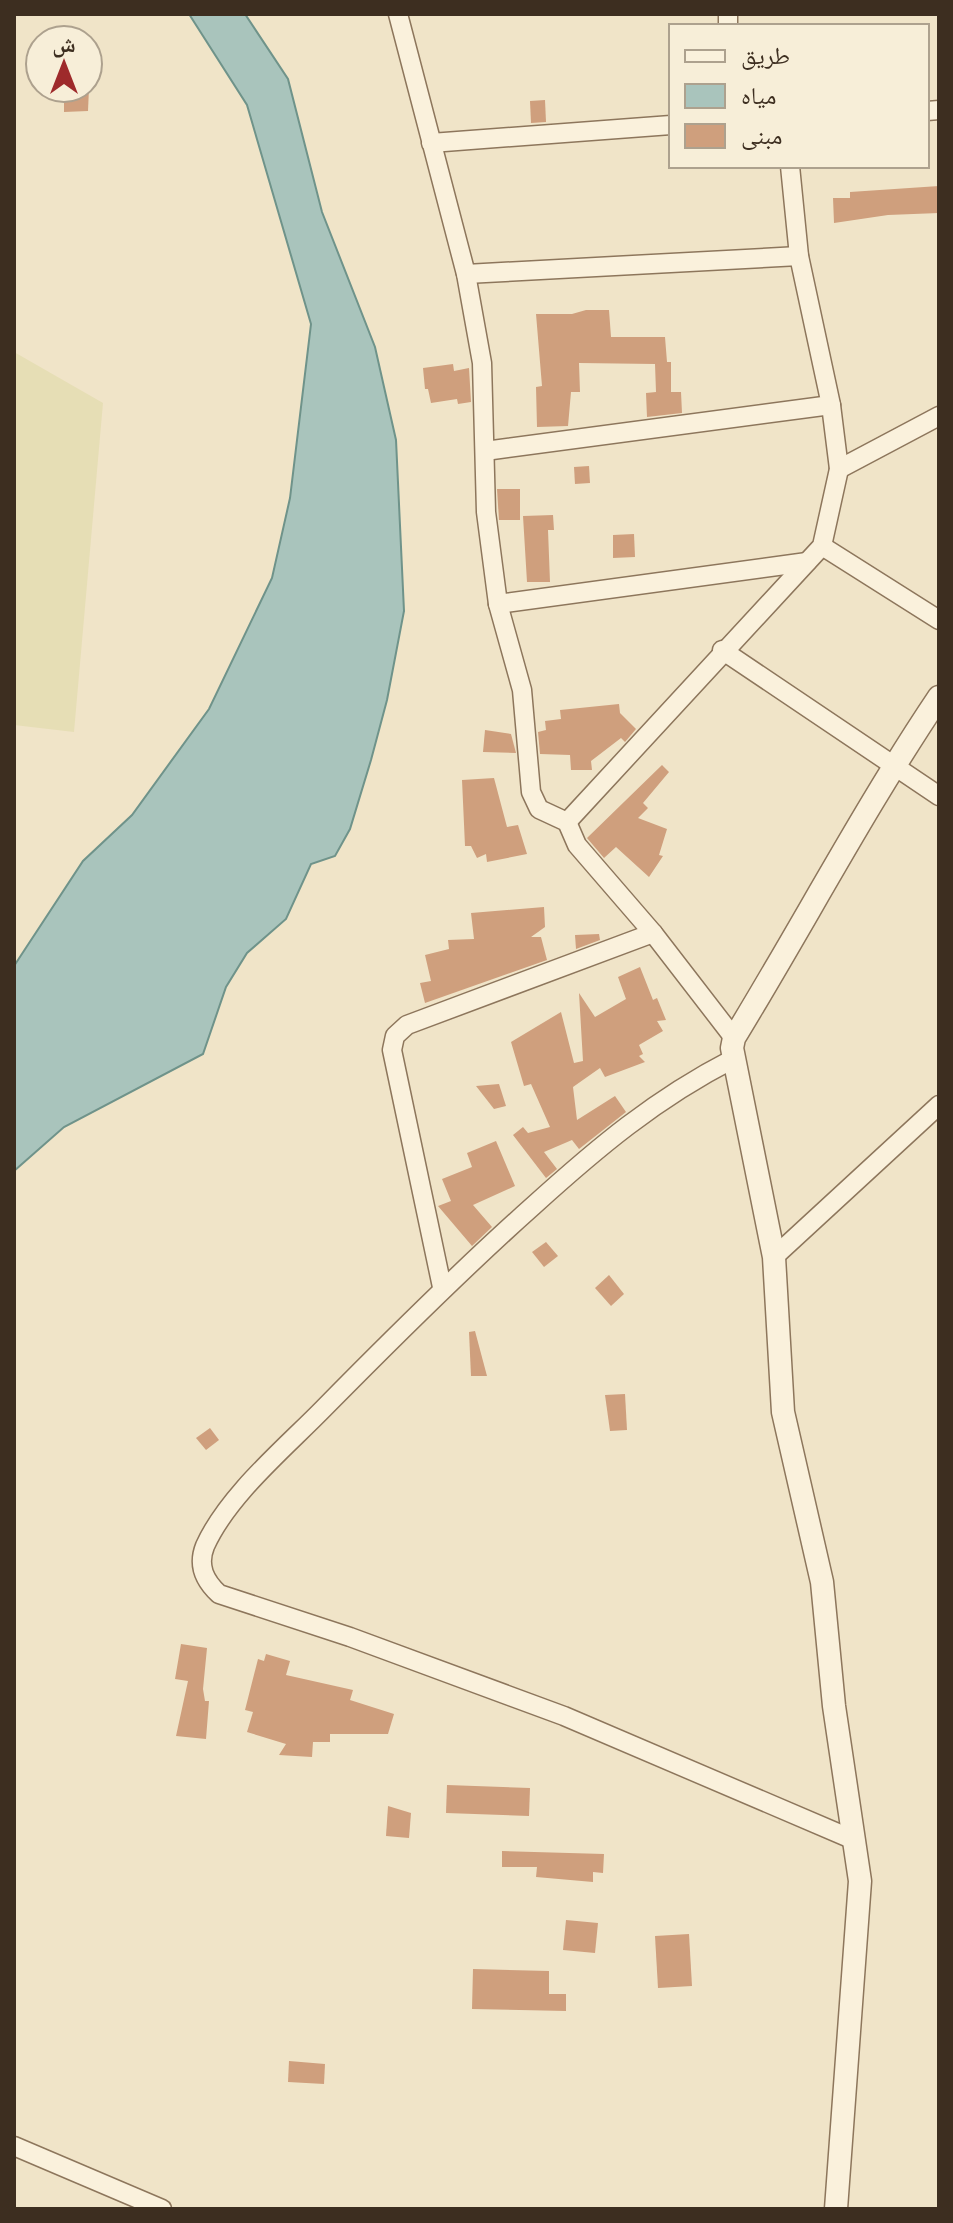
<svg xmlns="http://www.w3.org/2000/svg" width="953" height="2223" viewBox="0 0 953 2223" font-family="'Source Serif 4','Noto Naskh Arabic',serif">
<rect width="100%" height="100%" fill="#f0e4c8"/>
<polygon fill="#e6deb5" points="14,352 103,403 74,732 14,725"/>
<polygon fill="#a9c4bc" stroke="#6f938a" stroke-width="2" points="189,14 245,14 288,79 322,212 375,347 396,440 404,611 387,700 371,760 350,829 335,856 311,864 286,919 247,953 226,987 203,1054 64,1127 14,1171 14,966 83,861 132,815 209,709 272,578 290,498 311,324 247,105"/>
<g fill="#cf9f7d">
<polygon points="64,88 89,88 88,111 64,112"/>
<polygon points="545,100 546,122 531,123 530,101"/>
<polygon points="939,186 939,213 888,215 834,223 833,198 850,198 850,192"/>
<polygon points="586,310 609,310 611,337 665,337 667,362 671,362 671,392 681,392 682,413 647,417 646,393 656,392 655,364 579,363 580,392 571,392 568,426 537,427 536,387 542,386 536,314 572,314"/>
<polygon points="453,364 454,371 469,368 471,402 458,404 457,399 431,403 428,389 425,389 423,368"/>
<polygon points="589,466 590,483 575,484 574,467"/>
<polygon points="497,489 520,489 520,520 499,520"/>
<polygon points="553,515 554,530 548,530 550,582 527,582 523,516"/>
<polygon points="634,534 635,557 613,558 613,535"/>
<polygon points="619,704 620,713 636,729 625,742 621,738 591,761 592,770 571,770 570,755 540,754 538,732 546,730 545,721 561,719 560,710"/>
<polygon points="485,730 511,734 516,753 483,752"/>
<polygon points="662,765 669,772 643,803 648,808 638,818 667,829 659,855 663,856 649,877 616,847 604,858 587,838"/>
<polygon points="494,778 507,827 518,825 527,854 487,862 486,854 477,858 471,846 465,846 462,780"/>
<polygon points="544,907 545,927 531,937 541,937 547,960 425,1003 420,983 431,981 425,955 449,949 448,940 474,939 471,913"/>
<polygon points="599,934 600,940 576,949 575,935"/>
<polygon points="640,967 653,1000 657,998 666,1020 657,1021 663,1031 639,1045 643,1054 639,1056 645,1062 605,1077 600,1068 573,1087 577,1120 615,1096 626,1112 579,1149 572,1140 544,1152 557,1169 546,1178 513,1135 523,1127 528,1133 550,1127 531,1084 524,1086 511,1042 561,1012 574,1063 583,1061 579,993 595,1017 626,999 618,977"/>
<polygon points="499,1084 506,1106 494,1109 476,1086"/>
<polygon points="496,1141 515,1186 473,1205 492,1227 472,1246 438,1206 451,1201 442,1179 472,1167 467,1153"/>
<polygon points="546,1242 558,1256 544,1267 532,1252"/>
<polygon points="609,1275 624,1294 611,1306 595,1288"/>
<polygon points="475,1331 487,1376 471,1376 469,1332"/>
<polygon points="625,1394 627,1430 610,1431 605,1395"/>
<polygon points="210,1428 219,1440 206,1450 196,1438"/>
<polygon points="181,1644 207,1648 203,1689 205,1701 209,1701 206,1739 176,1736 188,1681 175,1679"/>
<polygon points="266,1654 290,1661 286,1675 353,1690 350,1700 394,1714 388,1734 330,1734 330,1742 313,1742 312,1757 279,1755 286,1744 247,1732 253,1712 245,1710 258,1659 264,1661"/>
<polygon points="447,1785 530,1788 529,1816 446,1813"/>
<polygon points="388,1806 411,1813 409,1838 386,1836"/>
<polygon points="502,1851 604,1854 603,1873 593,1872 593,1882 536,1877 537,1867 502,1867"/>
<polygon points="566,1920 598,1923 595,1953 563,1950"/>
<polygon points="689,1934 692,1986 658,1988 655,1936"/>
<polygon points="473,1969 549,1971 549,1994 566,1994 566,2011 472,2009"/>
<polygon points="289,2061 325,2064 324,2084 288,2082"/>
</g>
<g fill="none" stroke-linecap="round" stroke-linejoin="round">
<defs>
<g id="minor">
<polyline points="398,14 466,274 482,363 486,512 498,604 522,690 531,792 539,809 567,822 577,845 653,933 734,1038"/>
<polyline points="728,14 728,26"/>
<polyline points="927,111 939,110"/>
<polyline points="431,143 671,125"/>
<polyline points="466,274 799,256"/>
<polyline points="485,451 831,405"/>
<polyline points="839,469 939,416"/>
<polyline points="822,546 939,620"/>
<polyline points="498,604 807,562"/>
<polyline points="722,650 939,796"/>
<polyline points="567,822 822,546 839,469 831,405 799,256 790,166"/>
<path d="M733,1059C655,1099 597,1148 533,1206C460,1271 392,1339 324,1408C285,1448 228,1495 205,1546C197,1566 205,1581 219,1594L350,1637L564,1716L854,1840"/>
<polyline points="774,1257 939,1105"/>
<polyline points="442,1287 392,1050 395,1036 407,1025 653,933"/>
<polyline points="14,2146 162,2209"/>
</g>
<path id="tertiary" d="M836,2209L860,1881L834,1706L822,1582L783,1412L774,1257L732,1048L734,1038C803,925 865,807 939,697"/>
</defs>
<use href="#minor" stroke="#8d765c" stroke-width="21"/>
<use href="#tertiary" stroke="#8d765c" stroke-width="25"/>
<use href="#minor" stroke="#faf1dc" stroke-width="18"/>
<use href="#tertiary" stroke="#faf1dc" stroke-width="22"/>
</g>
<rect width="953" height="2223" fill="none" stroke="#3d2e20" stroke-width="32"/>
<rect x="669" y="24" width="260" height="144" fill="#f7eed8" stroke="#ada18e" stroke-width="2"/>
<rect x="685" y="50" width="40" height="12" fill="#faf1dc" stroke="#ada18e" stroke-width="2"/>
<text x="741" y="64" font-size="24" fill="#3d2e20">طريق</text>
<rect x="685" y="84" width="40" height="24" fill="#a9c4bc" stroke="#ada18e" stroke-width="2"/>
<text x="741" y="104" font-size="24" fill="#3d2e20">مياه</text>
<rect x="685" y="124" width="40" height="24" fill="#cf9f7d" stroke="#ada18e" stroke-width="2"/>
<text x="741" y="144" font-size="24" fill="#3d2e20">مبنى</text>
<g transform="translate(64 64)"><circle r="38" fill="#f7eed8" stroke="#ada18e" stroke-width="2"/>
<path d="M0-6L14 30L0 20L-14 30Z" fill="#9e2a2b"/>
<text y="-12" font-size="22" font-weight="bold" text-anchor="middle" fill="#3d2e20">ش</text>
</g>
</svg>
